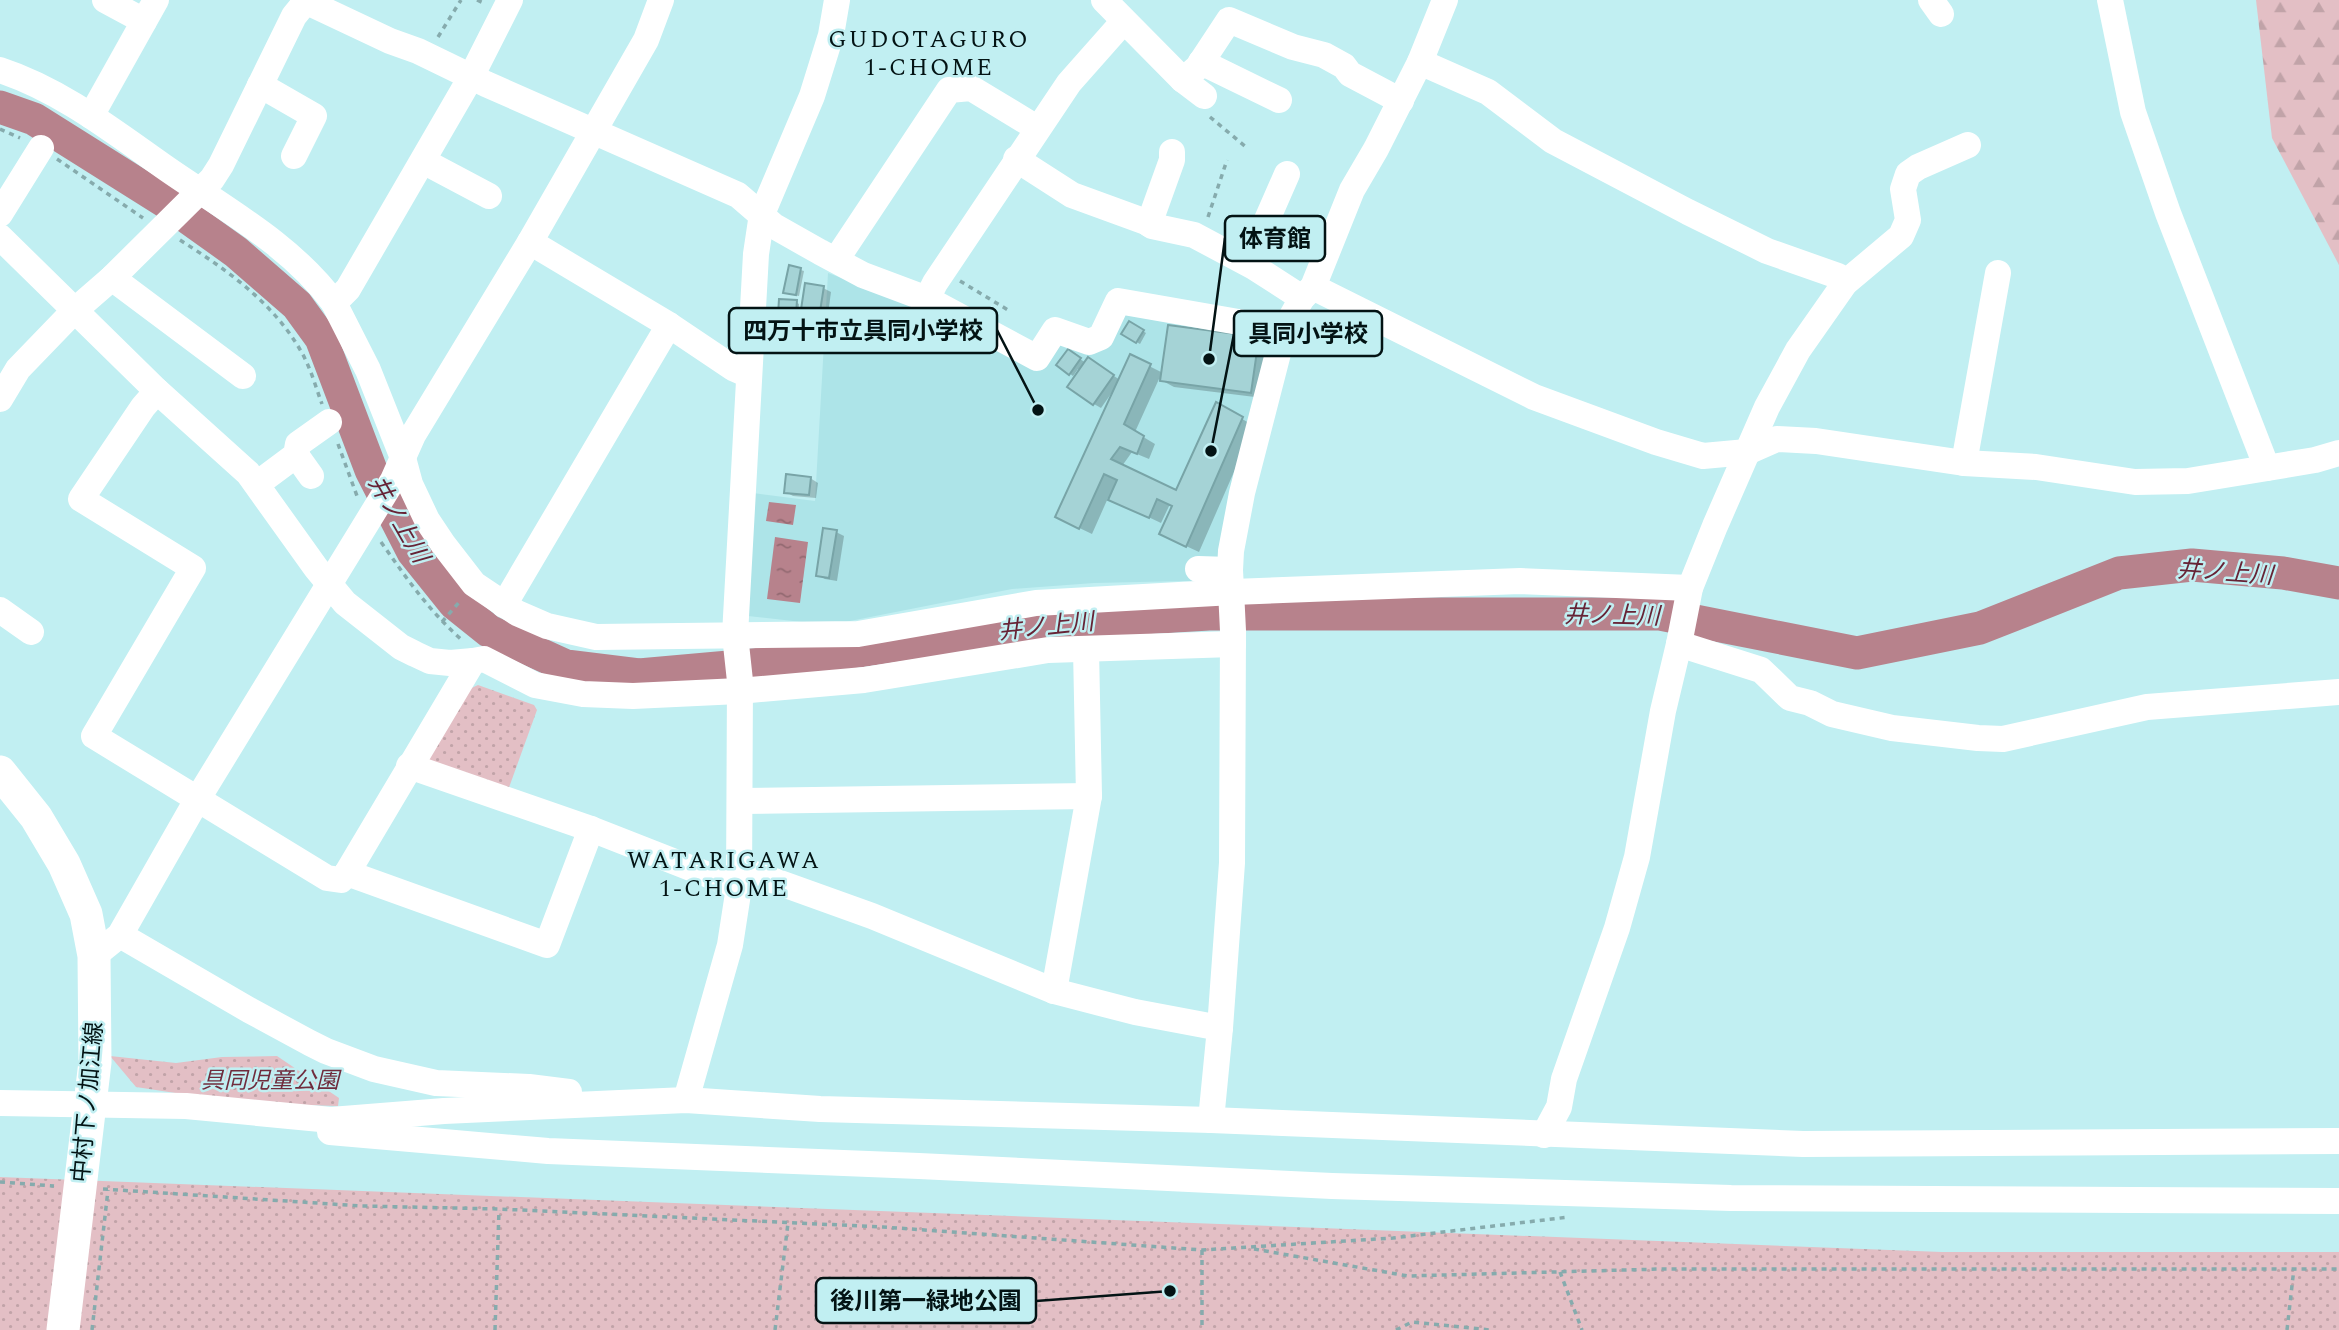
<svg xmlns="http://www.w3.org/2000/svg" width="2339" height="1330" viewBox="0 0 2339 1330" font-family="Spectral,'Noto Sans JP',serif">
<defs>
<pattern id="forest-firs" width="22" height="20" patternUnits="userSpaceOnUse" patternTransform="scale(1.75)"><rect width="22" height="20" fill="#e3bfc5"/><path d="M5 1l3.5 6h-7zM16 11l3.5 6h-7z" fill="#c1a3a8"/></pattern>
<pattern id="park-dots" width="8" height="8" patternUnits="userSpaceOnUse" patternTransform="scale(1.75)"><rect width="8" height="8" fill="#e3bfc5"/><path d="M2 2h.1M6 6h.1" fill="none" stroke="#c1a3a8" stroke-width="1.8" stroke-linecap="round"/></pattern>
<pattern id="water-ripples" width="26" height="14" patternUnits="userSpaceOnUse" patternTransform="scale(1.75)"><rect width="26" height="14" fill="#b7828c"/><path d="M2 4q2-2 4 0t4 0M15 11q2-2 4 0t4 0" fill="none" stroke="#936971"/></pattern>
</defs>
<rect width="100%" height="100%" fill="#c1eff2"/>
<polygon fill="#ade4e8" points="828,273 928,310 1043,369 1063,341 1093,354 1107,347 1118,324 1129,311 1273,336 1221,583 1184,581 1094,583 1012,589 845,622 802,622 748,616 753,493 815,501"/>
<polygon fill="url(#forest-firs)" points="2256,0 2339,0 2339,265 2272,138"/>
<g fill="url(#park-dots)">
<polygon points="478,685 534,705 537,710 507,793 430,764 427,756 467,690"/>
<polygon points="110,1056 176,1063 222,1057 277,1056 339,1098 338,1106 241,1103 136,1087"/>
<polygon points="0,1177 1942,1252 2339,1252 2339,1330 0,1330"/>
</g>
<g fill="url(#water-ripples)">
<polygon points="769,502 796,505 793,525 766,521"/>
<polygon points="775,537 808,542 800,603 767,599"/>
</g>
<g fill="#0003">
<polygon points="790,267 804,271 799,296 788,294"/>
<polygon points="823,288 831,292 827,322 810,320 802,315"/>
<polygon points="796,302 799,304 799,316 779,314"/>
<polygon points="1130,323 1146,333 1140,344 1123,334"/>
<polygon points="1258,339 1270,346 1263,398 1174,387 1159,379 1135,432 1155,444 1149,459 1132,452 1122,466 1177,492 1217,404 1254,426 1199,552 1173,540 1174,506 1170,504 1161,523 1108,498 1092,534 1069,523 1114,392 1113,391 1101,408 1094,404 1081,371 1078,369 1073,376 1058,365 1068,351 1086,363 1096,364 1120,380 1131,357 1163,373"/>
<polygon points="810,478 818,483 816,498 793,496 786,492"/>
<polygon points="836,532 844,536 837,581 825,579 818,575"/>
</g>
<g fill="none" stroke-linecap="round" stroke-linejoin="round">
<polyline stroke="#b7828c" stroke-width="33" points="0,107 34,119 166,202 236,252 297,305 321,338 371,470 413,552 454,603 489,631 566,666 639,675 784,662 1042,624 1209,614 1660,614 1857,653 1980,628 2119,573 2192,565 2283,573 2339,583"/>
</g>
<g fill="#a5d3d6" stroke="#78a4a7" stroke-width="2">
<polygon points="789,265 801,268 796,295 783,293"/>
<polygon points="805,283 824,286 819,318 800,316"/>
<polygon points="779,299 797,300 796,316 778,315"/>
<polygon points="1129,321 1144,330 1136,343 1121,334"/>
<polygon points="1168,325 1259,337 1251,393 1160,381"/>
<polygon points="1068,349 1081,358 1069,375 1056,365"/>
<polygon points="1130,354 1151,364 1124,424 1144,436 1137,454 1120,447 1111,459 1176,490 1216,402 1243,417 1186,547 1159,534 1172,506 1157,499 1149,518 1108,500 1117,480 1104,474 1079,529 1055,517"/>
<polygon points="1088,357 1114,375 1093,405 1067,387"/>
<polygon points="786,474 811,477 809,495 784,493"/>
<polygon points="823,528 837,530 829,578 816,576"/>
</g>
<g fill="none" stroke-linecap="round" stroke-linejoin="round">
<g stroke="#86abad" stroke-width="3.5" stroke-dasharray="5 5" stroke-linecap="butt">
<polyline points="477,0 486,4"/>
<polyline points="438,37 461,0"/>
<polyline points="1210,117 1246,147"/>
<polyline points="0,129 20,138"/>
<polyline points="57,159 143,218"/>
<polyline points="1208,217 1227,160"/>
<path d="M180,240C227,270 274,303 302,353C311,369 316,388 322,404"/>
<polyline points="960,281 1008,310"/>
<polyline points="338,444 357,496"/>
<path d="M381,542C407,579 429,611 463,641"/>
<polyline points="442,622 461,600"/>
<polyline points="0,1182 54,1186"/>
<polyline points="103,1189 362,1206 499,1209 883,1227 1202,1250 1393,1238 1569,1217"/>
<polyline points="1254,1249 1408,1276 1661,1269 2339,1269"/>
<polyline points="1202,1250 1202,1330"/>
<polyline points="1560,1272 1582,1330"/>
<polyline points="92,1330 108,1190"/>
<polyline points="495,1330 499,1210"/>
<polyline points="775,1330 788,1223"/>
<polyline points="1396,1330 1412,1322 1490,1330"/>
<polyline points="2287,1330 2294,1268"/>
</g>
<g stroke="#fff" stroke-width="26">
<polyline points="105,0 144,21"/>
<polyline points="303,0 390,41 418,51 486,84 738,195 774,226 820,252 863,275 927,299 1037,358 1055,330 1089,342 1101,337 1118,301 1284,330"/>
<polyline points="1104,0 1183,80 1198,67 1229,20 1293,47 1324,55 1344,66 1350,74 1401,101"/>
<polyline points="1931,0 1941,14"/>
<polyline points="2110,0 2133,112 2168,213 2267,468"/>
<polyline points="1201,62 1279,100"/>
<polyline points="1420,62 1488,92 1553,141 1688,212 1767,251 1838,276 1845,283"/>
<path d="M0,70C64,91 118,135 173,173C230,212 293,247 334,303L348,289L471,77L510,0"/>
<polyline points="1183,80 1204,96"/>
<polyline points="260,85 314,116 294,156"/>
<polyline points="91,116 156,0"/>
<polyline points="1016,159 1072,195 1146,222 1152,226 1194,235 1254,267 1302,298 1313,287 1352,190 1376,149 1420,62 1445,0"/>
<polyline points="423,161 489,196"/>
<polyline points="0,214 41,148"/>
<polyline points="1149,224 1172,160 1172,152"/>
<polyline points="0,237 157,391 248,473 316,568 345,603 401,647 415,654 430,661 450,663 473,661"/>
<polyline points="530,242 669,325 733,368 749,375"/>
<polyline points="836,260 949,90 971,88 1037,128"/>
<polyline points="1248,263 1287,174"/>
<polyline points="112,278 243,376"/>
<polyline points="1313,287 1534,397 1656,442 1703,456 1747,452 1777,439 1816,441 1964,463 2036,467 2135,482 2188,481 2315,460 2339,453"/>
<polyline points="927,299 935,283 1069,83 1123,22"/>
<polyline points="334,303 368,370 403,458 410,484 427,520 443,544 474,584 517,613 547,626 596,637 858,634 1036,603 1233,592 1520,581 1690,588"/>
<polyline points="157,391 143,407 81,499 193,568 94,736 327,878 341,880 347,873 547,945 591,829"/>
<polyline points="0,399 18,369 74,311 112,278 212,179 221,165 294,16 307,0"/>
<polyline points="296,455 311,476"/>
<polyline points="1964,463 1998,273"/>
<polyline points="257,484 296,455 298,444 329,422"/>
<polyline points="1198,569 1230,570"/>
<polyline points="504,605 669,325"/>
<polyline points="0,610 31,632"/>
<polyline points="1679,644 1761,670 1790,698 1810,703 1832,714 1892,728 1978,738 2003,739 2147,707 2339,692"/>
<polyline points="409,766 591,829 739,887"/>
<polyline points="740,801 1089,796"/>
<polyline points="740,870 755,874 872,916 1054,991 1135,1012 1220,1028"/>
<polyline points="347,873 473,661 484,659 535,685 583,694 633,696 739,691 864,680 1048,650 1233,644"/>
<polyline points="120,935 249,1010 310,1043 326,1051 374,1069 436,1083 529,1087 569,1092"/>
<polyline points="94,956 120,935 197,800 393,480 413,435 530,242 646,40 661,0"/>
<polyline points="1054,991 1089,796 1086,649"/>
<polyline points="686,1100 730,945 739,887 740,681 735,635 756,254 762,214 812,96 831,35 837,0"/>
<polyline points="0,1103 186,1106 331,1120 444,1111 686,1100 820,1109 1211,1120 1803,1144 2339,1141"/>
<polyline points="1211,1120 1220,1028 1232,863 1233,631 1230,570 1231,551 1242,493 1284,330 1302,298"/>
<polyline points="330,1132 548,1151 919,1166 1332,1186 1731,1198 2339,1201"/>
<polyline points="1544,1135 1559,1107 1564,1079 1617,928 1637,857 1663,711 1679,644 1690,588 1715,526 1767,407 1798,350 1845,283 1901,236 1908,220 1903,189 1908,174 1918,167 1968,145"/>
</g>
<polyline stroke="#fff" stroke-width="33" points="0,772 36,817 64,864 86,914 94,956 95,1062 63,1330"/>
</g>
<g text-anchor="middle" stroke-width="5" stroke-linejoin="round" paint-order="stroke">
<g font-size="23" font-style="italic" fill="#702c3d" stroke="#c1eff2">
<text x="270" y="1088">具同児童公園</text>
</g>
<g font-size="23" fill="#031314" stroke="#c1eff2">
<text transform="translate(87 1102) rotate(-85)" y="8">中村下ノ加江線</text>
</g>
<g font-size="24" letter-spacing="2" fill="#031314" stroke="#c1eff2">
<text x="929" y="47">GUDOTAGURO<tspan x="929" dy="28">1-CHOME</tspan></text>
<text x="724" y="868">WATARIGAWA<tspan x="724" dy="28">1-CHOME</tspan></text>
</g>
<g font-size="24" font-style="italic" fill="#662335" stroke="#c1eff2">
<text transform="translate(399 519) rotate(60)" y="8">井ノ上川</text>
<text transform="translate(2225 572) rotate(4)" y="8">井ノ上川</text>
<text transform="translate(1612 615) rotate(1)" y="8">井ノ上川</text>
<text transform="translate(1046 626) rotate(-6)" y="8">井ノ上川</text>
</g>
</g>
<path fill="none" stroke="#031314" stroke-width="2.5" d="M1209 359L1225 238M1038 410L997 330M1211 451L1234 334M1170 1291L1036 1301"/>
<g fill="#031314" stroke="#c1eff2" stroke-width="2.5">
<circle cx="1209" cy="359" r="7"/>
<circle cx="1038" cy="410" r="7"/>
<circle cx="1211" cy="451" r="7"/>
<circle cx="1170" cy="1291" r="7"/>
</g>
<g fill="#c1eff2" stroke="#031314" stroke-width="2.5">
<rect x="1225" y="216" width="100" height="45" rx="7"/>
<rect x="729" y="308" width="268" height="45" rx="7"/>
<rect x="1234" y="311" width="148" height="45" rx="7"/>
<rect x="816" y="1278" width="220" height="45" rx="7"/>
</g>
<g font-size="24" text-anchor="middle" font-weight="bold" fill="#031314">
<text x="1275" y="247">体育館</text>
<text x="863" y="339">四万十市立具同小学校</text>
<text x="1308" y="342">具同小学校</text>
<text x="926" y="1309">後川第一緑地公園</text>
</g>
</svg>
